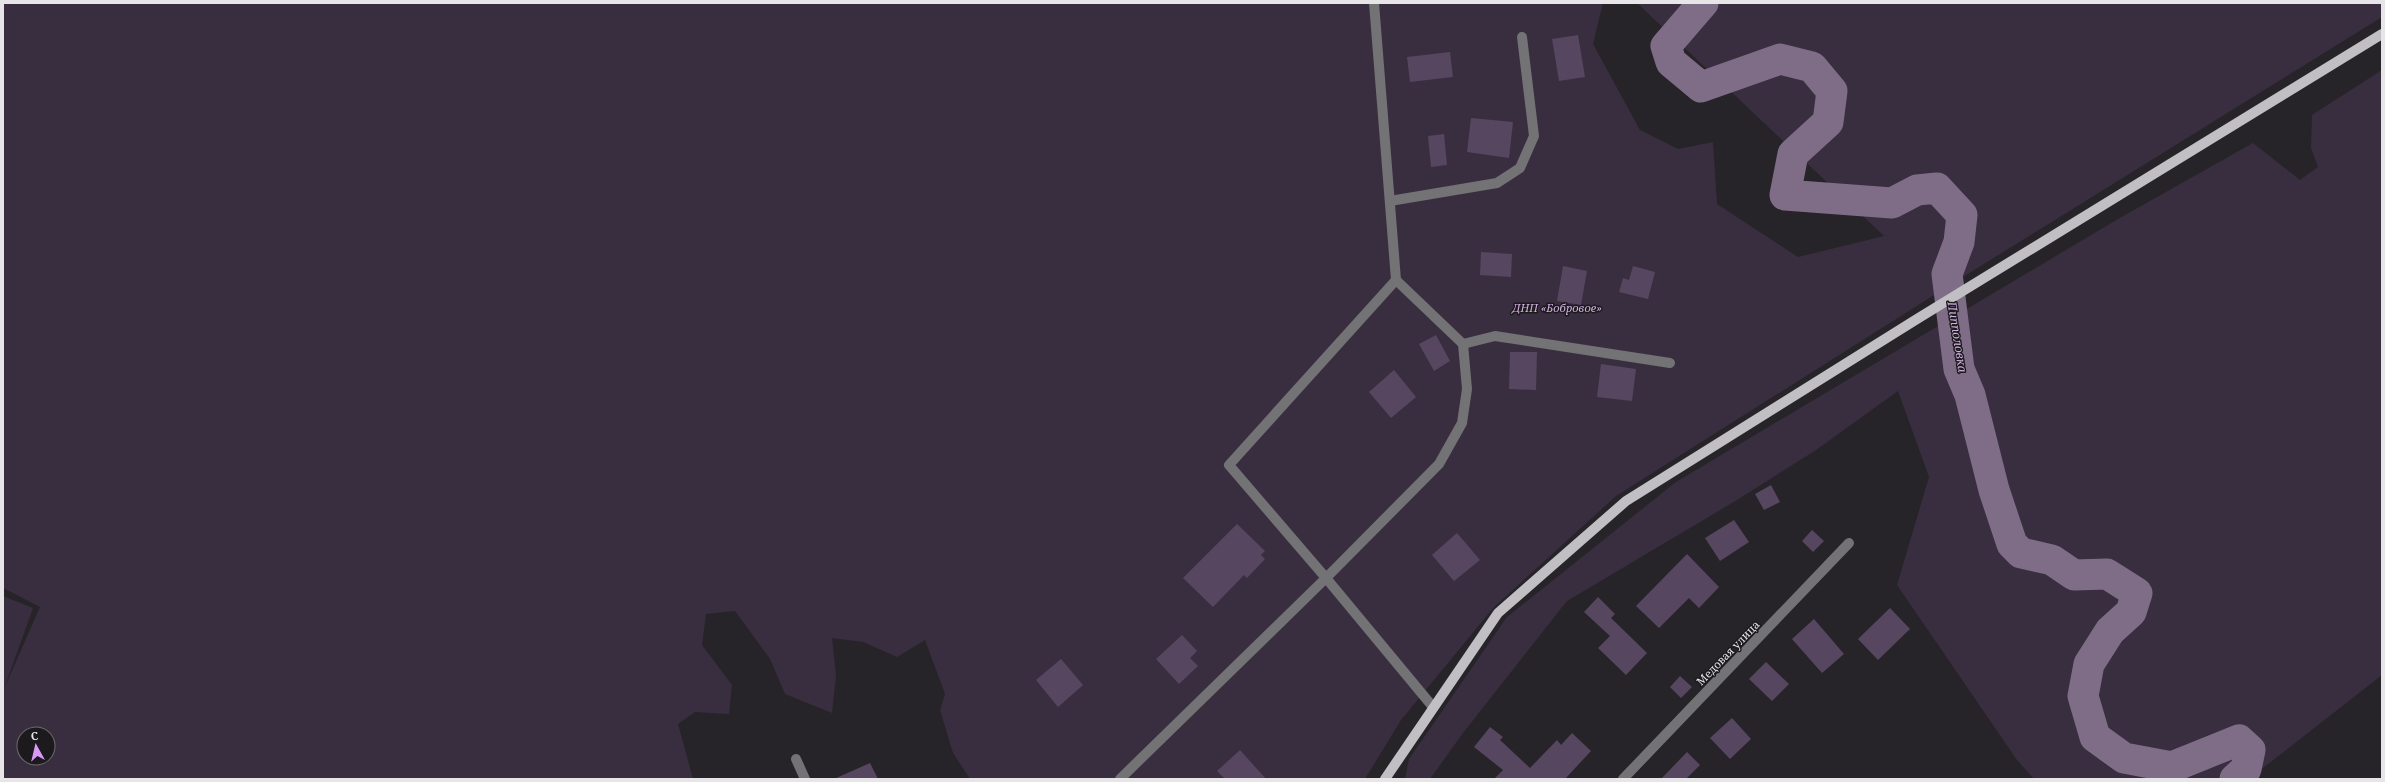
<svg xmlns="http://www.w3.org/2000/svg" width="2385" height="782" viewBox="0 0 2385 782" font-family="'Noto Serif',serif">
<rect width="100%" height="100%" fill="#262428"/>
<g fill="#392e3f" fill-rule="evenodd">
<path d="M3,3H1603L1593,44L1640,130L1678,149L1713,142L1717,204L1798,257L1884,236L1637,3H2382V17L1942,290L1616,496L1494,607L1401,720L1365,779H970L953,753L940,710L945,694L925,640L897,657L863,642L832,638L836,676L832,713L785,694L770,659L735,611L706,614L702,645L732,685L729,714L695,712L678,724L693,779H3V596L33,608L4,689L40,607L3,588ZM24,734H48V758H24Z"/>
<polygon points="2382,70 2382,675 2249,779 2034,779 2017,760 1897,585 1929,477 1898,391 1816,450 1737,500 1567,601 1463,733 1430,779 1405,779 1409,759 1507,617 1676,482 2118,219 2253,143 2300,180 2318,167 2311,148 2312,115"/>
</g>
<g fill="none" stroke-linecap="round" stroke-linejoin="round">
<polyline stroke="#7f6d87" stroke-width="31" points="1703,3 1666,46 1671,62 1701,87 1780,59 1812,67 1832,91 1828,122 1793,154 1785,195 1892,203 1917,190 1937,188 1962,215 1959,242 1947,274 1959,369 1970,395 1994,490 2012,544 2021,553 2052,560 2074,575 2107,574 2137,593 2131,612 2110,631 2089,664 2083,696 2095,737 2124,758 2172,767 2239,740 2250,750 2246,769 2235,779"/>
</g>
<g fill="#57465f">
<polygon points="1578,35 1585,77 1559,81 1552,39"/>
<polygon points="1450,52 1453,77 1410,82 1407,57"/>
<polygon points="1471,118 1513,122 1509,158 1467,152"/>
<polygon points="1444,134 1447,165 1431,167 1428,136"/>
<polygon points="1481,252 1512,254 1511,277 1480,275"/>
<polygon points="1563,266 1587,271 1581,305 1557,301"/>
<polygon points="1633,266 1655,272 1648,299 1619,292 1623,278 1629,280"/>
<polygon points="1436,335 1450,361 1434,371 1419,344"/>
<polygon points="1510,352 1537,352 1536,390 1509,389"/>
<polygon points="1601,364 1636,369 1632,401 1597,397"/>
<polygon points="1394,370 1416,397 1391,418 1369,392"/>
<polygon points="1771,485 1780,502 1764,510 1755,494"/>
<polygon points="1734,520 1749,542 1720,561 1705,538"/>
<polygon points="1237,524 1265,551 1261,555 1265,559 1247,578 1244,575 1213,607 1183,578"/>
<polygon points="1812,530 1824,541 1813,552 1802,541"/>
<polygon points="1457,533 1480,560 1454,581 1432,555"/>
<polygon points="1687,554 1719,587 1699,608 1689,598 1659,628 1636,606"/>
<polygon points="1598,597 1615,614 1611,618 1647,653 1626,675 1598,648 1610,636 1584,612"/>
<polygon points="1890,608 1910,629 1878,660 1858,639"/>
<polygon points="1814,619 1844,654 1822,673 1792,639"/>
<polygon points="1182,635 1197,651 1190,658 1198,666 1179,684 1156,659"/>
<polygon points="1061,659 1083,685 1058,707 1036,680"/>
<polygon points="1766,662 1789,684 1772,701 1749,679"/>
<polygon points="1680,676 1692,687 1681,698 1670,687"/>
<polygon points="1732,718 1751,739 1730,759 1710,738"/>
<polygon points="1490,727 1503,737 1500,740 1530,768 1557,740 1561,745 1572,733 1591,751 1565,779 1494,779 1503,770 1474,747"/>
<polygon points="1240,750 1266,779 1225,779 1217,771"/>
<polygon points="1687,752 1700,765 1686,779 1661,779"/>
<polygon points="870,763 878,779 834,779"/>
</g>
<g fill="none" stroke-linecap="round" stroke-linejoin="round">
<g stroke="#737274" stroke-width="10">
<polyline points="1390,201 1497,183 1520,168 1534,136 1522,37"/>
<polyline points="1396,280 1229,465 1326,578 1433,707"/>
<polyline points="1463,344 1495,336 1670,363"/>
<polyline points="796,759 805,779"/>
<polyline points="1120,779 1326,578 1439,464 1462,423 1467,389 1463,344 1396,280 1374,3"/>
<polyline points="1623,779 1849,543"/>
</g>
<polyline stroke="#c2bfc4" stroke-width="10" points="1385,779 1498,613 1626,501 1917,319 2382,34"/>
</g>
<g text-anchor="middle" stroke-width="3" stroke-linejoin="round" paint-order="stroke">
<g font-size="11" font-style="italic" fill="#d0b0e0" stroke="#1d1a1e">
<text x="1557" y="312">ДНП «Бобровое»</text>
</g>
<g font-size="11" fill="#e7e5e8" stroke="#1d1a1e">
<text transform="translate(1728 653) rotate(-46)" y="4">Медовая улица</text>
</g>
<g font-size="12" font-style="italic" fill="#d1b1e1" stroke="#1d1a1e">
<text transform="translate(1957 337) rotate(81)" y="4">Пипполовка</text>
</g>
</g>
<rect width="2385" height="782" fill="none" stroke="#e7e5e8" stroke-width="8"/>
<g transform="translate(36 746) rotate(352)"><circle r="19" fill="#1d1a1e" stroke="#6e6b6f"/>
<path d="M0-3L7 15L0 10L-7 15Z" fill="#d99af7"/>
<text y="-6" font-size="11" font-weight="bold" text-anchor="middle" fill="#e7e5e8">С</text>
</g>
</svg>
